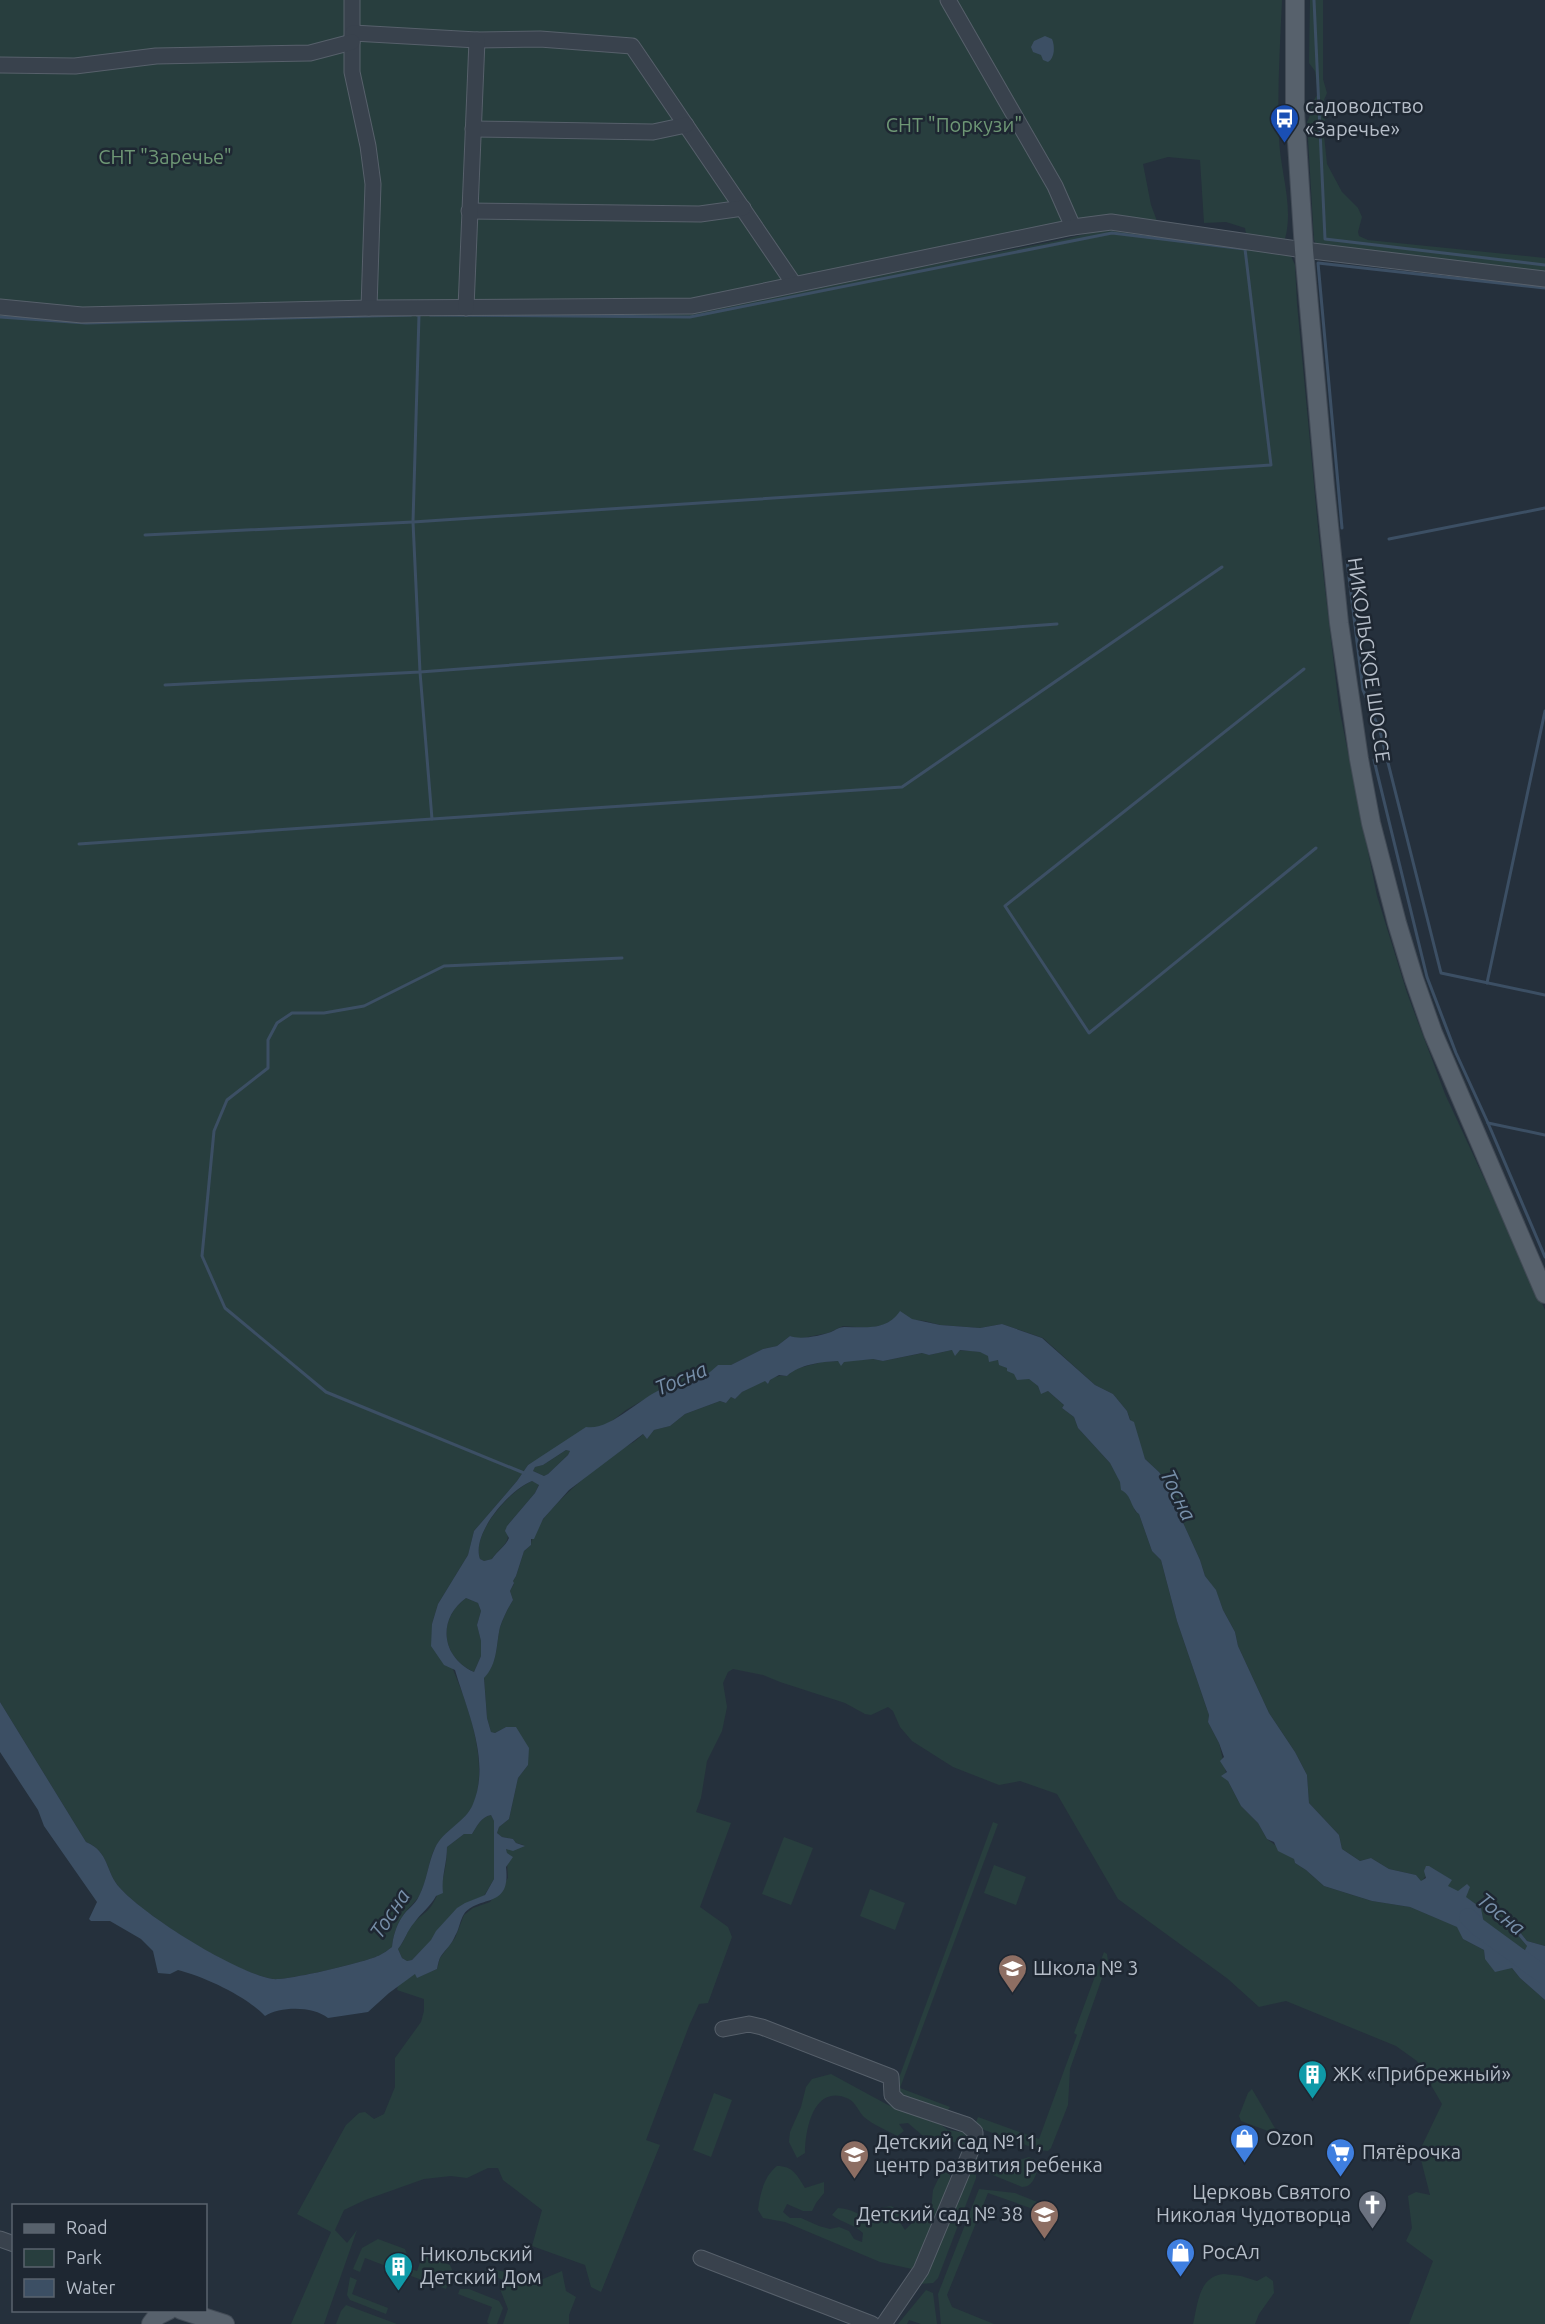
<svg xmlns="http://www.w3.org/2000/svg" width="1545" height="2324" viewBox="0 0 1545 2324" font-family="Ubuntu,sans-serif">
<rect width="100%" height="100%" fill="#25303c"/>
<g fill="#283e3e">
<path d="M0,0H1282C1280,46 1277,92 1279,138C1280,171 1294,206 1285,239L1242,237L1246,234L1245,228L1226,222L1204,223L1200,160L1168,157L1143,164L1151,205L1157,221L1154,228L1111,222L692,306L189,314L0,307Z"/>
<path d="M1310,0H1323V79L1327,93L1324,100L1326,109L1324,135L1327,164L1342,192L1358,208L1362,217L1358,232L1359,236L1368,240L1545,258V275L1316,244L1314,240L1307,122C1313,112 1309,105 1318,94L1315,71L1309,63Z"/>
<path d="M1111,228L1291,256L1295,265L1297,304L1319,538L1339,708L1377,896L1407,993L1445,1094L1545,1310V1946L1527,1941L1515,1926L1502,1922L1515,1932L1527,1946L1526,1950L1505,1942L1507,1950C1488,1942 1483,1927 1481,1908L1447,1886L1451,1880L1432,1868L1421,1882L1416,1875L1389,1869L1371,1858L1360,1861L1342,1849L1339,1835L1309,1803L1307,1775L1295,1752L1269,1713L1238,1646L1235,1632L1223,1610L1216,1591L1205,1576L1200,1560L1180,1516L1176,1500L1159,1472L1145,1459L1127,1411L1113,1394L1095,1385L1043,1338L1002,1324L980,1328L940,1325L925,1321L895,1318L884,1325L868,1328L843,1326L828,1333L797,1339L790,1336L777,1346L763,1349L731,1365H718L707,1376L690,1384L664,1388L626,1410L607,1425L593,1428L528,1465L517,1481L474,1531L468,1555L438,1604L432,1624C455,1672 493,1750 474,1803C466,1822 444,1830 435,1848C428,1861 428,1878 421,1892C416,1903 408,1907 402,1917C396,1926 393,1937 392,1947C388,1950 384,1953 380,1955C367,1962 286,1981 273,1979C236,1974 145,1916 120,1888C105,1872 110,1852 86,1842L0,1702V310L359,313L692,311L1056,241Z"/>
<path d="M952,1350C961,1351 971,1350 980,1352C988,1354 1032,1379 1037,1385C1039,1388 1040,1390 1041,1393L1048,1391L1064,1405L1062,1408L1074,1417L1078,1428L1110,1463L1133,1503L1135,1511L1139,1514L1152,1551L1161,1560L1177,1621L1209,1715L1208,1722L1219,1743L1228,1781L1241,1806L1258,1823L1267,1839L1294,1859L1295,1863L1306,1870L1324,1886L1372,1901L1410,1907L1458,1927L1463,1939L1484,1950L1485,1959L1512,1968L1520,1978L1545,2000V2324H1409L1433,2261L1406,2241L1412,2228L1408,2196L1416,2192L1430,2195L1419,2152L1442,2104L1417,2061L1396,2046L1286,2001L1259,2007L1228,1979L1118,1899L1057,1794L1020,1781L999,1785L953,1767L912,1741L900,1727L893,1711L888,1707L871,1715L865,1714L845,1703L780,1682L763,1675L733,1669L728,1672L723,1683L727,1707L722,1731L707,1761L701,1798L696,1812L731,1823L700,1907L728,1927L732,1937L708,2003L699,2004L689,2026L646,2140L660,2145L601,2292L591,2287L585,2265L532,2246L542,2210L503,2180L498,2168H488L467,2178L451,2176L424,2179L365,2200L344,2210L335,2230L347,2243L357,2230L324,2324H291L331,2232L297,2214L346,2125L359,2113L365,2112L374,2119L384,2114L395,2087V2058L421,2022L424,2011V1999L397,1990L398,1985L416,1973L418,1977L437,1969L440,1958L455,1938L464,1915L473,1908L490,1902L508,1878L506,1848L524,1845L516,1843L513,1839L502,1837L497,1833L499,1827L509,1819L518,1778L528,1765L506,1727L495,1733L491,1732L487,1718L484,1677C498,1664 496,1644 500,1627C503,1618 508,1608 513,1600L510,1591L514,1584L513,1581L516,1576L524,1551L531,1545C532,1518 595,1468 617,1452C626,1446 636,1442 643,1434L647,1438L654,1430L670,1426L685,1414L720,1401L726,1403L731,1397L735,1399L742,1392L765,1380L768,1384C771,1376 780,1375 787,1376L795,1369L822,1362L873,1359L883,1361L923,1353L929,1355Z"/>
<polygon points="566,1450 570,1451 568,1455 548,1474 544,1476 533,1471 535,1467 543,1465"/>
<path d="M532,1481L539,1484L535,1493L507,1526C511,1546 502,1544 492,1559L484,1561L480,1559C471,1534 509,1491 532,1481Z"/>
<path d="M466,1598L478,1603L481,1611L477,1625L481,1641V1656L474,1672C441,1657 437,1619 466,1598Z"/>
<path d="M491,1815L494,1821V1879L484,1896C457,1905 448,1917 432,1940C427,1947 418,1953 412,1960L407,1961L402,1958L398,1949C405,1941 406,1933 412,1925C418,1917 427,1913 432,1905C442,1889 447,1866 447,1847L464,1834H472C477,1826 481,1817 491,1815Z"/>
<polygon points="993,1822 998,1824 900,2088 950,2107 946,2113 898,2097 896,2086"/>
<polygon points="784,1837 813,1848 791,1905 762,1894"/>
<polygon points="994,1865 1026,1877 1016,1905 984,1893"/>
<polygon points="870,1889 905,1903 895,1930 860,1916"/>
<polygon points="1104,1952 1107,1954 1108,1961 1070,2069 1068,2105 1051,2148 1048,2151 1039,2150 979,2128 976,2122 978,2117 1039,2139 1077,2035 1074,2033"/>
<path d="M831,2074L888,2105L941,2125L948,2130L967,2133L965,2143L961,2145L941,2137L922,2135L908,2123L899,2124L904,2131L897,2136C887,2130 873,2125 864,2117C859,2112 856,2103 849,2099C814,2082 805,2129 805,2153L797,2158L789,2142L790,2132L801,2107L806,2087L812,2079Z"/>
<polygon points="1252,2089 1279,2135 1241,2121 1239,2116 1248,2093"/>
<polygon points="714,2093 732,2100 711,2157 693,2150"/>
<path d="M974,2157L1016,2171L1020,2160L1029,2157L1036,2160L1039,2167C1035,2176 1033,2187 1022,2187L978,2169L971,2164Z"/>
<path d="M777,2166C793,2166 797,2175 805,2188L824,2182V2193L816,2203L812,2211H803L787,2204L783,2212L790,2218H801L819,2226L830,2229L839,2227L849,2231L854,2239L862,2242L863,2233C854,2224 842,2223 832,2215L838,2208C852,2208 861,2218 874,2217L881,2208L891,2206L899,2211V2221L905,2230L916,2219H925L931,2210L933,2190L941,2173L950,2170V2179L917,2262L912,2269L880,2262L785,2222L763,2218L758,2210C760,2194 764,2176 777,2166Z"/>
<polygon points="969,2173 976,2175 976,2178 938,2278 933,2283 920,2284"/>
<polygon points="979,2189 1015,2193 1055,2209 1053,2216 988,2193 947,2295 952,2307 994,2324 941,2324 938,2294"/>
<polygon points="378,2239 405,2249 407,2255 399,2271 365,2258 360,2272 353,2269 362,2248"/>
<polygon points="427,2257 450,2265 453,2272 446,2289 411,2276 413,2270 417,2271 421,2260"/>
<polygon points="486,2268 543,2279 562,2271 566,2291 576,2297 569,2315 569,2324 503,2324 508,2309 500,2289 503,2280 485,2272"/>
<path d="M1224,2274L1241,2276L1257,2281L1266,2276L1273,2281L1274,2293L1259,2314L1255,2324H1193C1198,2305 1198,2276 1224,2274Z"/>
<polygon points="350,2277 357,2280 352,2294 388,2308 386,2314 350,2300 347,2295"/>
<polygon points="460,2289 469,2289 499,2301 503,2308 497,2324 489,2324 487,2322 492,2307 458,2294"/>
<polygon points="926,2290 933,2293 937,2324 921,2324 909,2320 907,2324 898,2324"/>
<polygon points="346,2305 397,2324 336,2324 341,2311"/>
</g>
<g fill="#3c4f64" fill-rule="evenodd">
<path d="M1045,36L1052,39C1055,46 1055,58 1048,62L1043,60L1041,55L1033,52L1031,47L1034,41Z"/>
<path d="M900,1311L912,1319L940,1325L980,1328L1002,1324L1042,1338L1095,1385L1113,1394L1127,1411L1130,1420L1134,1422L1145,1459L1159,1472L1172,1490L1180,1516L1200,1560L1205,1576L1216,1590L1223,1610L1235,1632L1238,1646L1269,1713L1295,1752L1307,1775L1309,1803L1339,1835L1342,1849L1360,1861L1371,1858L1389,1869L1416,1875L1421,1881L1426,1878L1424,1871L1426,1866H1429L1452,1880L1448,1886L1458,1891L1467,1884L1470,1887L1466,1897L1481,1908L1486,1935L1498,1947L1506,1950L1504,1942L1525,1950L1527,1946L1515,1932L1494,1918L1497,1917L1515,1926L1527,1941L1545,1946V2000L1520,1978L1512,1968L1495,1972L1485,1959L1484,1950L1463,1939L1457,1927L1410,1907L1372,1901L1324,1886L1306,1870L1295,1863L1294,1859L1278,1851L1274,1842L1267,1839L1258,1823L1241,1806L1228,1781L1221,1776L1227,1772L1220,1761L1224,1757L1219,1743L1208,1722L1209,1715L1177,1621L1161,1560L1152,1551L1139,1514C1130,1507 1132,1495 1121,1490L1120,1482L1110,1463L1078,1428L1074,1417L1062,1408L1064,1405L1048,1391L1041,1394L1038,1386L1029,1379L1017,1380L1014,1374L1007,1371V1368L999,1365L998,1360L989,1362L988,1356L980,1352L960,1350L955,1356L952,1350L929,1355L922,1353L883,1361L873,1359L844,1362L841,1366L838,1361C821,1362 800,1364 787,1376L779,1375L770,1380L768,1384L765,1381L742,1392L735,1399L731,1397L726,1403L720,1401L685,1414L670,1426L654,1430L647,1439L643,1434L569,1490L543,1519L534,1539H531V1545L524,1551L516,1576L513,1581L514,1583L510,1591L513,1600C508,1608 503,1618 500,1627C496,1644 498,1664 484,1678L487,1718L491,1732L495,1733L506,1727H516L529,1748L528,1765L518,1778L509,1819L499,1827L497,1833L502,1837L513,1839L516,1843L525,1846L513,1851L506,1849L507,1853L513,1857L506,1867C511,1910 480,1894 464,1914C460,1920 459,1930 455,1936C452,1944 446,1949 441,1956C439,1959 438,1964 437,1969L417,1978L415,1974L389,1993L368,2012L328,2018C313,2006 281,2006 265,2016C246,1996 205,1977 178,1970L170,1974L158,1973L153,1951L141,1939L110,1921H91L89,1919L97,1902L44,1826L38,1810L0,1752V1702L86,1842C110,1852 105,1872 120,1888C145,1916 236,1973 273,1979C286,1981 367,1962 380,1955C384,1953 388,1950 392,1947C393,1937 396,1926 402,1917C407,1909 415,1905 419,1896C427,1881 428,1863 435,1848C443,1830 466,1822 473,1804C491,1761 467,1711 455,1670L444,1665L431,1646L432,1624L438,1604L468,1555L474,1531L517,1481L528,1465L586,1427C611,1431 640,1397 664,1388C671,1385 680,1386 687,1385C700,1382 709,1373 718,1365H731L763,1349L777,1346L790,1336C800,1340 820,1336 831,1332C835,1330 840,1327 844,1327C865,1327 887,1331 900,1311ZM566,1450L570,1451L568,1455L548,1474L544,1476L533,1471L535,1467L543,1465ZM532,1481L539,1485L535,1493L507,1526L505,1531L509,1538C506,1546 497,1551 492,1559L484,1561L480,1559C471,1534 509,1490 532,1481ZM466,1598L478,1603L481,1611L477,1625L481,1641V1656L474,1672C441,1657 437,1619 466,1598ZM491,1815L494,1821V1879L485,1895L465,1903L457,1908L436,1931L431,1940L412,1960L407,1961L402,1958L398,1949C405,1940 407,1931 414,1923C421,1913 430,1907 436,1896L443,1893C441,1877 447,1864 447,1847L464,1834H472C477,1826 481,1817 491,1815Z"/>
</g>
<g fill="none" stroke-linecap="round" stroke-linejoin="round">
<g stroke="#3c4f64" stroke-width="3">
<polyline points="1314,0 1325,239 1545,265"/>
<polyline points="417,315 419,315 413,522 420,672 432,819 902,787 1222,567"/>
<polyline points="0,317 86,323 411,315"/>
<polyline points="1342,528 1318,263 1545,288"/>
<polyline points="145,535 413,522 1271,465 1245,249 1112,233 690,317 430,315"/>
<polyline points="1389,539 1545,508"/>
<polyline points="1347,561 1363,690 1380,731 1441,973 1545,995"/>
<polyline points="1304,669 1005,906 1089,1033 1316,848"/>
<polyline points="165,685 420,672 1057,624"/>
<polyline points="1374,760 1427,977 1456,1053 1488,1123 1545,1257"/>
<polyline points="79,844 432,819"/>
<polyline points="1487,983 1545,711"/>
<polyline points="1488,1123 1545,1135"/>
<polyline points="524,1473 326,1392 225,1308 202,1256 214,1131 227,1100 268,1068 268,1040 277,1023 292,1013 324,1013 364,1006 444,966 622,958"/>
</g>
<polyline stroke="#3c4f64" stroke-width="18" points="1468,1917 1478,1927 1545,1976"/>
<defs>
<g id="minor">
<polyline points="352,0 352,72 368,146 373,184 369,308"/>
<polyline points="948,0 1055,186 1073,227"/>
<polyline points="353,33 477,40 540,39 632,46 794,284"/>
<polyline points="0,65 75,66 156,56 310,53 352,42"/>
<polyline points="473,129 653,132 686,125"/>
<polyline points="469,211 700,214 743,208"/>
<polyline points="0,307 82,315 369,308 692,306 1073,227 1111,222 1304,250 1545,279"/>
<polyline points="466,308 477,40"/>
<polyline points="723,2029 749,2024 762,2027 891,2077 892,2095 899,2102 967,2125 975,2132 975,2141 921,2270 884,2324"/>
<polyline points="0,2239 14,2244"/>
<polyline points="701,2258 872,2324"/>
</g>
<g id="major">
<polyline points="1295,0 1295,111 1304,250 1325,487 1339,623 1359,759 1371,823 1397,923 1414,979 1433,1033 1545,1294"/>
<polyline points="181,2310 225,2324"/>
<polyline points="151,2324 157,2316 169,2310"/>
</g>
</defs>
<use href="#minor" stroke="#57606b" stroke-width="17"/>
<use href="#major" stroke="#424b56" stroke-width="20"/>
<use href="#minor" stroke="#39424d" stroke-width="15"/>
<use href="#major" stroke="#57616c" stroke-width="18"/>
</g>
<defs>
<symbol id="bus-pin" viewBox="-11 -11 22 30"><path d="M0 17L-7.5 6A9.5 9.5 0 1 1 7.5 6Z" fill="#1a4fb4" stroke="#1e2732"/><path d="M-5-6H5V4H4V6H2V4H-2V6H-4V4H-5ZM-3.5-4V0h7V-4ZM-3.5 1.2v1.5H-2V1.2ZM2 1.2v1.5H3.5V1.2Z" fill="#fff"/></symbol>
<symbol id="school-pin" viewBox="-11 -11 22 30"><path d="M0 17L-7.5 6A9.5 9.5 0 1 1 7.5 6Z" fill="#8d6e63" stroke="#1e2732"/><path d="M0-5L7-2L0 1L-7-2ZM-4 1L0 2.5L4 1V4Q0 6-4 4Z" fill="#fff"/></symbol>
<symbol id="building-pin" viewBox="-11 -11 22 30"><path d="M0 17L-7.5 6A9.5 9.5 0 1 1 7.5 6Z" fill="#0f9aa8" stroke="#1e2732"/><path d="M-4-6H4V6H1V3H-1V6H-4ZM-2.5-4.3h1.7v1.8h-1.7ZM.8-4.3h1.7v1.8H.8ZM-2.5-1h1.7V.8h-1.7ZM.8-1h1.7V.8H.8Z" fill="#fff"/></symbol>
<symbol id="shop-pin" viewBox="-11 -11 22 30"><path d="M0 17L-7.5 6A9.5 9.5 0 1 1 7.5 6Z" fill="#3f7fe0" stroke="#1e2732"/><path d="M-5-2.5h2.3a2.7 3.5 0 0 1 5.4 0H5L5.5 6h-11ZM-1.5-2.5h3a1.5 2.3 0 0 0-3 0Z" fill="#fff"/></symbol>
<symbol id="supermarket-pin" viewBox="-11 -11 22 30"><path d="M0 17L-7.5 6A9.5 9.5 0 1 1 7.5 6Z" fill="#3f7fe0" stroke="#1e2732"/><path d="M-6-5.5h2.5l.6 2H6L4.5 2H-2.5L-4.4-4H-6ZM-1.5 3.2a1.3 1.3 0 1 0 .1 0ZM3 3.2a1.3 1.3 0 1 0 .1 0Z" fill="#fff"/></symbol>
<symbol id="church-pin" viewBox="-11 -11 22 30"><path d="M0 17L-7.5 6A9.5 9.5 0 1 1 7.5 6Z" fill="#6b7280" stroke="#1e2732"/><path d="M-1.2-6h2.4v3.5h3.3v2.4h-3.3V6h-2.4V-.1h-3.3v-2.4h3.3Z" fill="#fff"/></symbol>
</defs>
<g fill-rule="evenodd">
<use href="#bus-pin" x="1268" y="102" width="33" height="45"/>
<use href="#school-pin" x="996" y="1952" width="33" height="45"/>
<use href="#building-pin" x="1296" y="2058" width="33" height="45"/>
<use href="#shop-pin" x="1228" y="2122" width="33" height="45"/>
<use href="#supermarket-pin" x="1324" y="2136" width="33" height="45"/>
<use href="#school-pin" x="838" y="2138" width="33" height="45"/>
<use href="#church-pin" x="1356" y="2188" width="33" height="45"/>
<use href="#school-pin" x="1028" y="2198" width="33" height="45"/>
<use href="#shop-pin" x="1164" y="2236" width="33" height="45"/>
<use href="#building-pin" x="382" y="2250" width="33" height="45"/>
</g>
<g text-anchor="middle" stroke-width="5" stroke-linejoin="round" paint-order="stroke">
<g font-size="20" fill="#b5bdc8" stroke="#1e2732" text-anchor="start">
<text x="1305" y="113">садоводство<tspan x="1305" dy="23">«Заречье»</tspan></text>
<text x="1033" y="1975">Школа № 3</text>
<text x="1333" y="2081">ЖК «Прибрежный»</text>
<text x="1266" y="2145">Ozon</text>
<text x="875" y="2149">Детский сад №11,<tspan x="875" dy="23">центр развития ребенка</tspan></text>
<text x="1362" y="2159">Пятёрочка</text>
<text x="1351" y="2199" text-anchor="end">Церковь Святого<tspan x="1351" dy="23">Николая Чудотворца</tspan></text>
<text x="1023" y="2221" text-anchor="end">Детский сад № 38</text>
<text x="1202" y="2259">РосАл</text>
<text x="420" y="2261">Никольский<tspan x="420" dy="23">Детский Дом</tspan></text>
</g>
<g font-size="20" fill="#6e9775" stroke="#1e2732">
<text x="954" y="132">СНТ "Поркузи"</text>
<text x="165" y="164">СНТ "Заречье"</text>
</g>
<g font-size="20" fill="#b5bdc8" stroke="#1e2732">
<text transform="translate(1369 660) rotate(82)" y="7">НИКОЛЬСКОЕ ШОССЕ</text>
</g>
<g font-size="21" font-style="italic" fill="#778fa9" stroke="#1e2732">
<text transform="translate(681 1379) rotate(-23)" y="7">Тосна</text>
<text transform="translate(1178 1495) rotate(64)" y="7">Тосна</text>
<text transform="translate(390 1914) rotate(-56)" y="7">Тосна</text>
<text transform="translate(1501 1914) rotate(39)" y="7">Тосна</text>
</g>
</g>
<rect x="12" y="2204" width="195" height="108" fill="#1e2732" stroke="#5a636e" stroke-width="1.5"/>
<rect x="24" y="2224" width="30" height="9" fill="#57616c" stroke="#5a636e" stroke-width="1.5"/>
<text x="66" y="2234" font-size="18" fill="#b5bdc8">Road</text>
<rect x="24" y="2249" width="30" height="18" fill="#283e3e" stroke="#5a636e" stroke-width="1.5"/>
<text x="66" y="2264" font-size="18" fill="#b5bdc8">Park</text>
<rect x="24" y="2279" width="30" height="18" fill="#3c4f64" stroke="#5a636e" stroke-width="1.5"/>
<text x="66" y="2294" font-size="18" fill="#b5bdc8">Water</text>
</svg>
